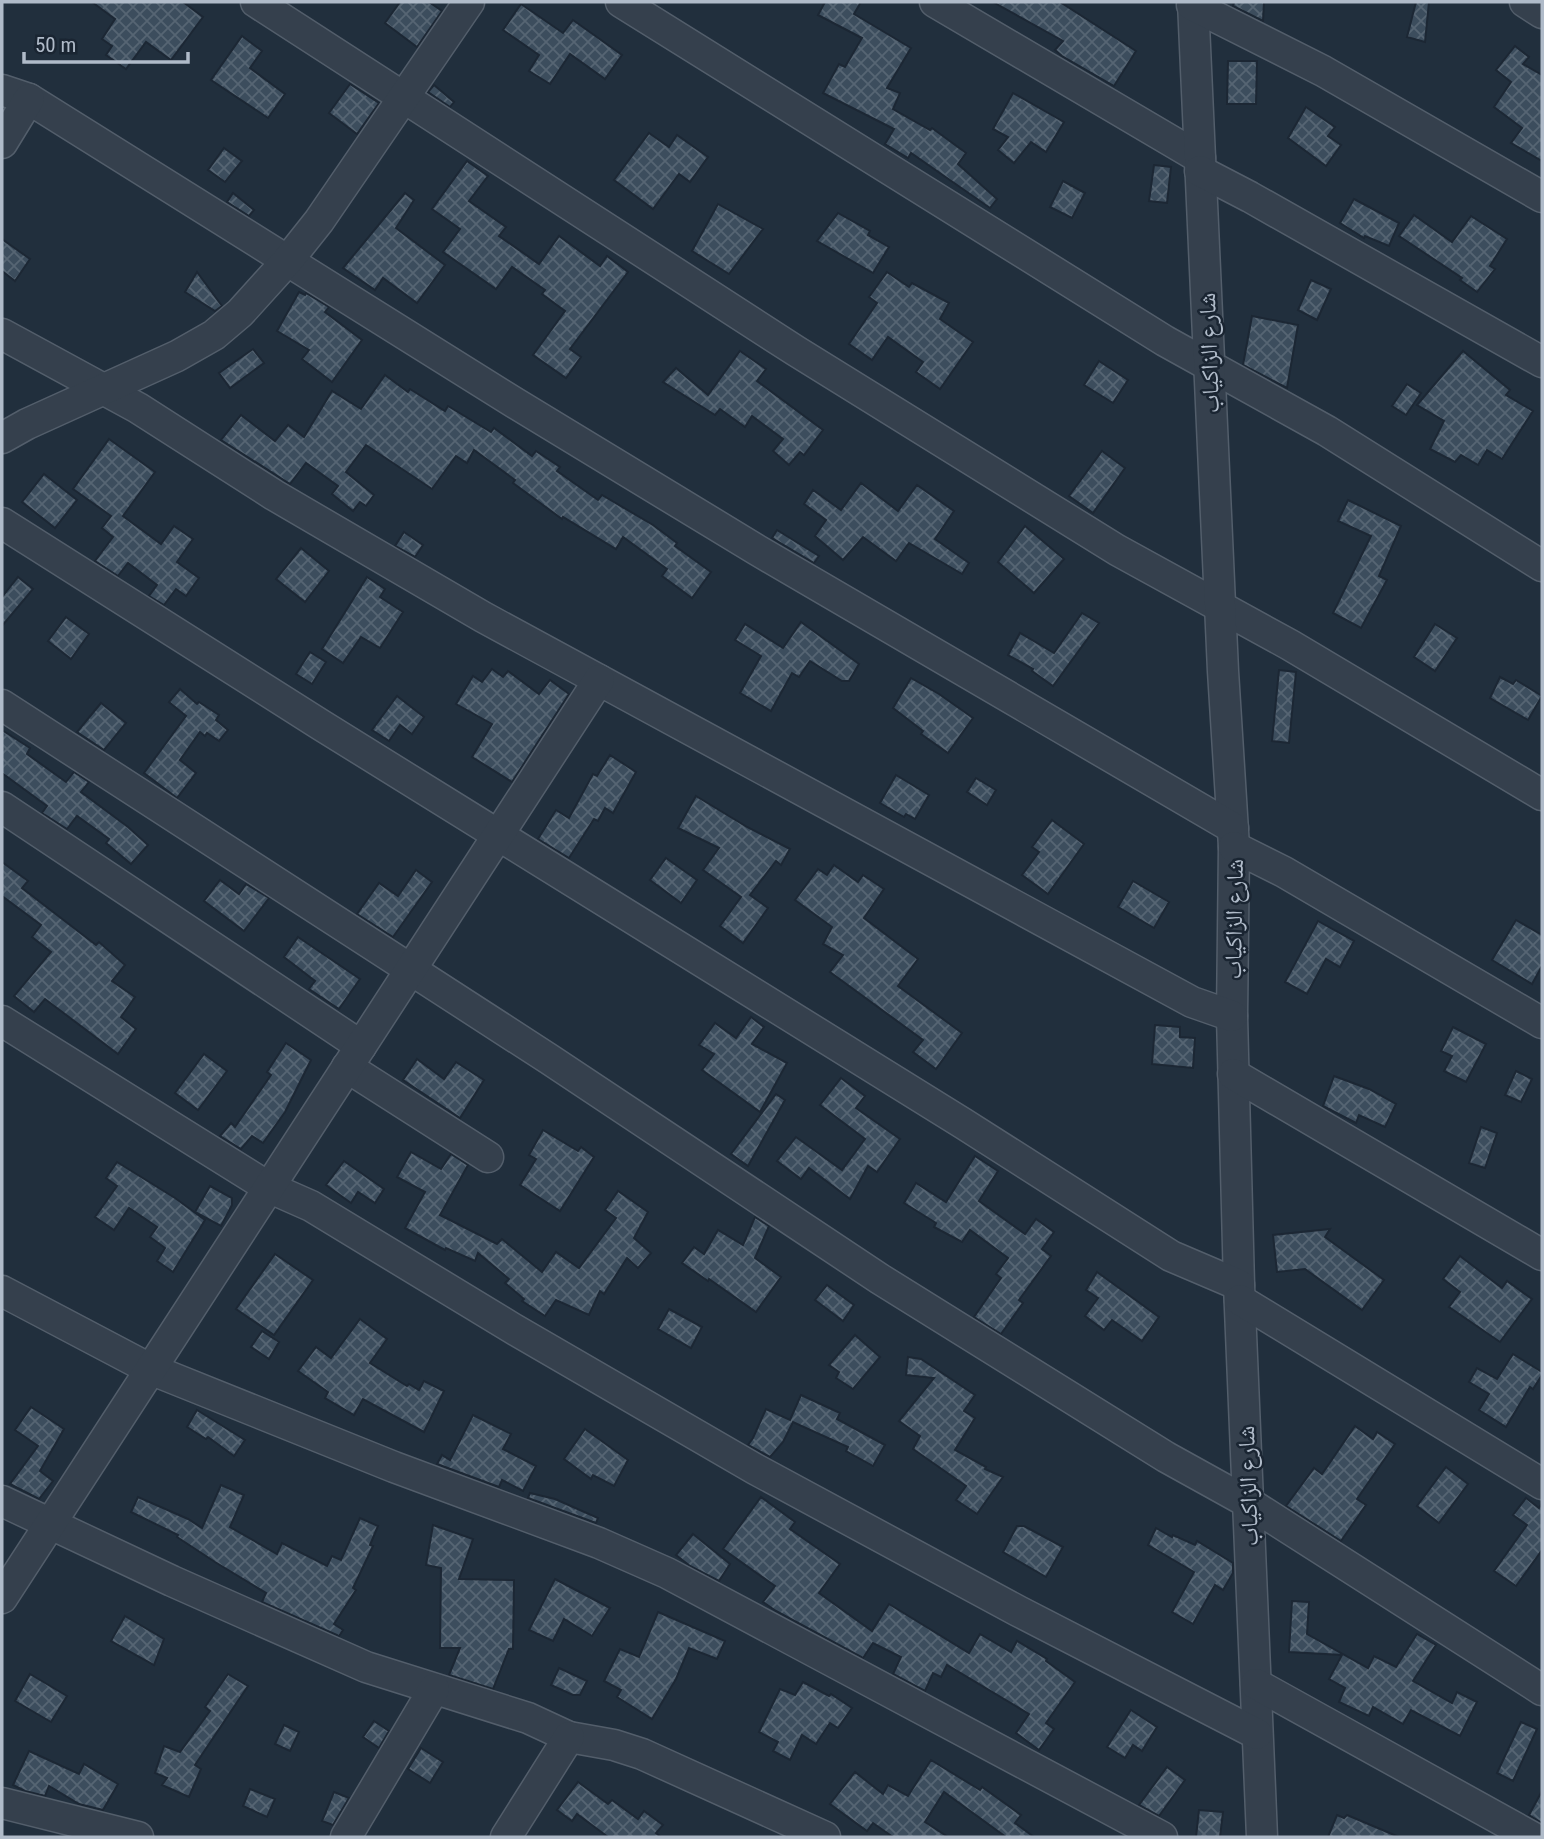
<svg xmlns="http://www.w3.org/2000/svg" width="1544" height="1839" viewBox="0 0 1544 1839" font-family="'Roboto Condensed','Noto Naskh Arabic',sans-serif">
<defs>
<pattern id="building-cross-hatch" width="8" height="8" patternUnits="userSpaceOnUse" patternTransform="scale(1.75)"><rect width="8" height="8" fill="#3c4d5d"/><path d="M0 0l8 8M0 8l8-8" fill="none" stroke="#566573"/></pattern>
</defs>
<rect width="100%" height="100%" fill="#212f3d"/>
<g fill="url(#building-cross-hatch)" stroke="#1c2734" stroke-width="2">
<polygon points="92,2 183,2 203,17 171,60 146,42 126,69 106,55 112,46 102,39 115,19"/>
<polygon points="400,2 429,2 442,11 417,47 385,23"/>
<polygon points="825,2 861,2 854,14 911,48 887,88 900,93 893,109 930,130 932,128 966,153 958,164 997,199 990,208 911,153 908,158 885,144 894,129 823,93 839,64 845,67 862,38 818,15"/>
<polygon points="993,2 1060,2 1136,51 1114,86 1062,56 1055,50 1063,41"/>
<polygon points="1234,2 1264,2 1263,21 1233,6"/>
<polygon points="1416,2 1429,2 1425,42 1407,37"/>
<polygon points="521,4 563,33 573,20 622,55 605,79 570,54 550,84 529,71 539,55 503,30"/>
<polygon points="242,36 262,51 250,68 285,94 268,118 211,80"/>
<polygon points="1515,46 1529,57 1523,64 1542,75 1542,161 1511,143 1522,128 1494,107 1511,82 1496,70"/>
<polygon points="1228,61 1257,61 1256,104 1227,104"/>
<polygon points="350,84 379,103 357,134 329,113"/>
<polygon points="434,85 454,102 450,107 428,92"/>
<polygon points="1013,93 1064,122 1046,152 1031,142 1014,163 998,150 1008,137 993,129"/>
<polygon points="1306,107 1335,127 1328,136 1341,145 1326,166 1288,138"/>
<polygon points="649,133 669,147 677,135 708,157 690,182 679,174 653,209 614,180"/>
<polygon points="224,148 242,161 225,182 208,170"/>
<polygon points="467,161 488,176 469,201 506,227 499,236 539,264 559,236 600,266 607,256 628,272 570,349 581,357 566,378 533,355 565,311 542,294 545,290 512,267 496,289 443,252 460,229 432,209"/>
<polygon points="1154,165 1171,167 1167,203 1149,201"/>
<polygon points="1063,181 1085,193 1072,218 1050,207"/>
<polygon points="233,193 254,210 249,216 227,202"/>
<polygon points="405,193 414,200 396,228 445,265 417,303 383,278 375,290 343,268"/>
<polygon points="1354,199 1399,223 1389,246 1365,236 1364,238 1340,223"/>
<polygon points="718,204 763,229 729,274 692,251"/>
<polygon points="838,213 870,231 868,235 889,247 873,273 817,241"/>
<polygon points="1414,215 1452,242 1471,216 1507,239 1490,266 1495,269 1477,292 1460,280 1462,278 1399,236"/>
<polygon points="2,239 30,259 15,281 2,271"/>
<polygon points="197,272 222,306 215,311 185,292"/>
<polygon points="887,272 909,287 912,283 949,303 940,319 973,342 940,389 916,372 923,362 888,337 872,360 849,344 877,303 869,297"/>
<polygon points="1311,280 1331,289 1317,320 1298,310"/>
<polygon points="299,292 305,295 306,293 329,307 325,312 362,340 332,382 302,359 309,350 277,331"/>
<polygon points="1252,316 1298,325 1287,388 1243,365"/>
<polygon points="253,349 264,363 230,388 219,373"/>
<polygon points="740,351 766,369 757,381 823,430 804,455 800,452 789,465 773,451 783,439 752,416 745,427 720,409 715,415 663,382 676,368 708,395"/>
<polygon points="1463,351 1510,390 1506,395 1533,411 1502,459 1487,450 1478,465 1461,455 1455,462 1430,449 1444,421 1417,405"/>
<polygon points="1099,361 1128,380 1113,403 1084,385"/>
<polygon points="385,375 408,392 410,389 445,411 448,406 491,432 494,428 532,456 536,451 560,467 557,471 598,500 602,495 653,525 677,543 675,546 711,572 692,598 662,576 667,569 623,537 616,549 563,517 562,519 513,483 515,480 474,450 467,463 456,456 432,489 366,445 346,472 374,495 366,506 360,502 353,511 332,494 338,486 306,463 290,484 221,440 241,415 275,441 288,425 304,437 332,391 361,409"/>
<polygon points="1407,384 1421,393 1406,415 1392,406"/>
<polygon points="109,439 155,472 123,516 161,544 174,526 193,539 177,562 199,578 186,596 176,589 164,605 149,596 157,585 128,563 118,576 95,561 113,537 102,528 111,516 73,489"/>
<polygon points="1102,451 1125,468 1093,513 1069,496"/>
<polygon points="44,474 77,500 55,528 22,502"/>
<polygon points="861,483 898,511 917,485 954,511 935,539 969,563 962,574 909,543 896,561 863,537 843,560 815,536 826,520 804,504 813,490 841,510"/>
<polygon points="1348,500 1401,526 1379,576 1387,580 1361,628 1333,613 1371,536 1338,521"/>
<polygon points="1025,526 1064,559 1034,593 998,562"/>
<polygon points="777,530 819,556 814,563 772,538"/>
<polygon points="404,532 423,545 415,557 395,546"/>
<polygon points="301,548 329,571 305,602 276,579"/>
<polygon points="18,577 33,589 2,626 2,597"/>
<polygon points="367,577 385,589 380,597 403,612 380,648 361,637 343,663 322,649"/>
<polygon points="1082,613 1099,623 1053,686 1032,671 1033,669 1008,655 1020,633 1054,653"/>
<polygon points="66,617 89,634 71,659 48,641"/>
<polygon points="801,622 859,664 849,681 842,681 810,661 799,677 792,673 771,711 740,693 761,656 735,640 745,624 783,648"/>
<polygon points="1435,624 1457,638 1435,671 1414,657"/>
<polygon points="310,652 326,662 312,684 296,674"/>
<polygon points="492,669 503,677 508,671 539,694 550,680 569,694 512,782 472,757 492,724 456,704 473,676 482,682"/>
<polygon points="1279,670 1296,672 1289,743 1272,741"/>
<polygon points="1500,677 1513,684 1516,680 1542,696 1528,720 1490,698"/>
<polygon points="911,678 939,694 973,718 948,753 921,734 923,731 893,708"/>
<polygon points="180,689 197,704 199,702 219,715 216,720 228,730 219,741 207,733 205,736 200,732 180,760 196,773 177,798 144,773 186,716 169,702"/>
<polygon points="397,696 424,717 412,734 400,725 389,741 372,730"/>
<polygon points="101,703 126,723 104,750 77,732"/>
<polygon points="2,730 30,748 27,754 66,782 74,772 89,782 81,792 128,827 148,845 131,864 106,843 109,839 77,816 67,829 42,813 47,806 2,773"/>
<polygon points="610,755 636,772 613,813 605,808 598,821 594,819 569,858 538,839 556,810 569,818 593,774 597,776"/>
<polygon points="896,775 929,795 915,819 906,814 904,817 880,803"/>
<polygon points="976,778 996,790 987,805 967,792"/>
<polygon points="696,796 747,827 790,849 781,865 776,861 750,895 768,908 743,943 720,926 741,897 703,870 719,848 678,828"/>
<polygon points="1052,820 1084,844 1048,894 1022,875 1039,852 1032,847"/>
<polygon points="666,858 697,880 681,903 650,880"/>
<polygon points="2,862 28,881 22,888 96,945 99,942 125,965 112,981 135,997 121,1017 136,1029 118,1054 45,999 34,1012 14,996 51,952 32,937 41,925 2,896"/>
<polygon points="834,865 858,882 863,875 884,889 864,918 918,959 898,986 962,1033 936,1069 913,1052 923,1040 830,972 843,955 823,944 832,927 795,900 818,869 827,875"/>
<polygon points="416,870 432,882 393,937 357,914 379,883 398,896"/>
<polygon points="220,880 239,894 246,884 269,898 244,931 204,901"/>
<polygon points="1133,881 1169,902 1154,928 1118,907"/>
<polygon points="1516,920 1542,935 1542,966 1532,984 1492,960"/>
<polygon points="1318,921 1354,941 1340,967 1326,959 1307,994 1285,982"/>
<polygon points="298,937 360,979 339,1009 309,989 315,981 284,957"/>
<polygon points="751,1017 764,1027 752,1044 787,1063 760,1112 702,1070 714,1054 699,1045 715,1023 736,1038"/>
<polygon points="1155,1025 1180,1027 1180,1037 1195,1038 1193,1068 1152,1064"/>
<polygon points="1453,1027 1486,1044 1466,1082 1444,1071 1452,1056 1441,1051"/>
<polygon points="286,1043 311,1060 285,1112 263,1143 252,1136 241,1149 220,1136 231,1123 235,1127 271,1075 267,1072"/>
<polygon points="204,1054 227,1071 198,1110 175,1093"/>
<polygon points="417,1059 444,1079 456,1062 484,1080 460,1118 403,1080"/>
<polygon points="1516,1071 1532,1079 1521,1102 1505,1095"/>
<polygon points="1334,1076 1369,1089 1396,1104 1385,1127 1359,1115 1356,1123 1323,1106"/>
<polygon points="841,1078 865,1096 856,1108 900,1139 877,1172 868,1166 850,1199 809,1168 801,1179 777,1161 796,1137 842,1170 865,1139 820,1105"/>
<polygon points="776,1094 785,1100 748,1166 731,1154"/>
<polygon points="1481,1127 1497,1133 1485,1168 1469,1163"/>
<polygon points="543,1130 578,1151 581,1147 594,1157 560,1211 520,1185 536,1159 529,1155"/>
<polygon points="411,1152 441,1169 451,1154 468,1165 440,1215 497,1244 502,1239 542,1272 556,1252 579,1268 616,1218 605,1210 618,1191 648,1212 634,1238 651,1253 638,1268 627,1258 604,1294 600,1291 589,1315 556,1300 545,1316 522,1301 524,1299 505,1283 509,1279 478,1253 475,1261 446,1248 445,1250 405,1228 425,1192 397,1177"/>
<polygon points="975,1156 998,1171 979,1201 1025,1234 1036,1219 1054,1232 1042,1249 1051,1256 1019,1300 1023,1303 1001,1334 974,1317 1001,1278 996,1274 1008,1258 970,1230 962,1242 934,1227 936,1223 904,1203 916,1183 946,1202"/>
<polygon points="344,1161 384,1189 375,1203 358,1192 351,1203 326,1185"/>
<polygon points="117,1162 175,1198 205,1220 173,1272 157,1261 165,1248 150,1237 157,1227 129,1208 114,1230 95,1217 117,1186 106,1178"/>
<polygon points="210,1186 232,1198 232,1205 221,1226 195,1212"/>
<polygon points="755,1217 769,1226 755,1258 781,1277 756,1312 709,1279 708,1281 682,1263 694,1247 704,1254 718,1230 743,1245"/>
<polygon points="1330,1229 1325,1237 1384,1280 1362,1310 1305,1269 1277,1272 1273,1235"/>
<polygon points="275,1254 313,1280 274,1335 236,1309"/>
<polygon points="1460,1256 1502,1288 1507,1281 1532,1299 1500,1342 1449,1307 1460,1292 1443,1279"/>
<polygon points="1097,1272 1159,1317 1142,1341 1112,1320 1104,1330 1085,1316 1098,1298 1086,1290"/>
<polygon points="827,1285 854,1305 843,1321 815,1300"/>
<polygon points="669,1309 702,1327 691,1348 658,1329"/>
<polygon points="360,1319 387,1339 370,1363 407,1386 409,1384 419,1390 424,1381 444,1391 424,1432 363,1399 354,1415 325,1398 328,1392 298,1371 316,1347 331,1358"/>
<polygon points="262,1331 279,1342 269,1359 251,1347"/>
<polygon points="855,1335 880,1357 853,1389 836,1378 839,1372 829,1365"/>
<polygon points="1513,1354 1542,1372 1542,1375 1533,1389 1530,1387 1506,1427 1479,1410 1489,1394 1469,1382 1477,1368 1497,1379"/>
<polygon points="908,1357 921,1359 975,1395 964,1411 975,1418 955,1450 986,1467 985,1469 1003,1477 977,1514 956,1500 966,1486 913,1449 920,1436 899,1421 934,1378 906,1375"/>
<polygon points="801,1395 840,1413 837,1419 885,1445 873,1466 846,1451 848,1447 793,1422 783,1442 770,1457 748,1445 753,1438 766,1409 790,1420"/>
<polygon points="31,1407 64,1429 40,1471 53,1481 39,1499 10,1484 38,1446 15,1430"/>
<polygon points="197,1410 245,1440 234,1456 208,1437 206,1439 187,1427"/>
<polygon points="473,1415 511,1434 503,1449 536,1466 523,1491 502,1480 499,1487 437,1464 442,1455 450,1460"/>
<polygon points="1355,1426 1373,1439 1377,1432 1395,1444 1357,1499 1366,1505 1341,1541 1286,1506 1314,1468 1322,1474"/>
<polygon points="585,1429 628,1460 614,1486 593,1475 591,1479 564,1459"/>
<polygon points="1446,1467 1468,1484 1439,1523 1417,1506"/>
<polygon points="221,1485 244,1495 230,1527 277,1554 282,1543 327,1566 332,1556 341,1560 360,1518 378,1526 370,1545 373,1546 353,1588 356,1590 334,1624 343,1630 339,1636 262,1602 266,1593 215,1562 177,1537 178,1535 131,1512 138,1497 188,1519 202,1528"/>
<polygon points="530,1493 555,1499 598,1518 596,1523 528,1498"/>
<polygon points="761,1497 795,1522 790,1529 840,1564 819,1593 872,1631 889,1604 969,1653 980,1634 1011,1652 1017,1641 1047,1659 1046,1661 1075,1682 1046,1723 1054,1729 1039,1750 1016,1733 1029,1714 947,1665 941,1677 933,1673 925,1691 893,1674 901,1657 873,1643 863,1658 776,1611 763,1602 775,1586 723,1549"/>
<polygon points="1526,1498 1539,1508 1542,1503 1542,1550 1516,1586 1494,1571 1527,1525 1513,1515"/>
<polygon points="433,1525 473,1539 459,1579 514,1580 513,1649 509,1649 493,1689 449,1675 460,1648 440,1648 441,1568 426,1565"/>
<polygon points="1017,1526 1024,1526 1063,1547 1046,1577 1003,1552"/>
<polygon points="1156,1528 1172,1537 1173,1535 1195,1545 1197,1541 1233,1563 1233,1573 1223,1590 1215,1585 1193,1624 1172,1612 1194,1572 1148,1545"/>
<polygon points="693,1534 730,1564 719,1581 690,1566 676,1555"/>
<polygon points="555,1579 610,1608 592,1636 564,1619 553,1641 529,1630"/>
<polygon points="1292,1601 1309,1602 1307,1634 1368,1668 1374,1656 1396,1667 1417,1634 1436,1645 1413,1681 1452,1703 1457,1692 1477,1702 1460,1736 1411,1710 1403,1724 1373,1707 1369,1716 1339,1702 1345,1688 1329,1679 1342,1655 1289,1652"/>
<polygon points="658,1612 725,1641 717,1659 689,1648 676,1679 652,1719 617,1697 621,1690 604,1681 620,1649 639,1657"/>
<polygon points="125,1616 164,1639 154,1665 111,1641"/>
<polygon points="559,1668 587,1681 580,1695 573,1695 551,1685"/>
<polygon points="30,1674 67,1696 51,1722 15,1701"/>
<polygon points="228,1674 248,1686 195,1765 201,1769 189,1797 162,1785 167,1778 155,1773 164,1746 180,1752 210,1711 205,1707"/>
<polygon points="803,1682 829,1696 831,1694 852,1708 838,1728 830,1723 816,1744 802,1735 790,1760 773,1751 778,1742 759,1732 780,1689 795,1695"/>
<polygon points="1131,1710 1157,1727 1142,1751 1133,1745 1125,1758 1107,1747"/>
<polygon points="374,1721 389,1731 379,1748 363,1737"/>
<polygon points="1521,1722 1537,1729 1513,1781 1497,1773"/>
<polygon points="284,1725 299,1732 290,1751 275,1744"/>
<polygon points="421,1748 443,1762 430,1783 408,1769"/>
<polygon points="29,1751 79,1774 84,1764 118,1784 103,1810 79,1804 49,1786 45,1796 25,1791 13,1785"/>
<polygon points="931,1760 980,1790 982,1787 1021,1815 1015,1823 1034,1837 1006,1837 944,1792 925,1822 948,1837 893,1837 873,1823 867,1831 830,1804 855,1772 883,1794 888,1785 908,1796"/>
<polygon points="1167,1767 1185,1780 1159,1816 1139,1805"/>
<polygon points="578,1782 608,1804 612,1800 638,1819 644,1811 663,1825 656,1833 661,1837 608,1837 577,1814 572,1821 557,1810"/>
<polygon points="250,1789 275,1799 267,1817 243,1806"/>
<polygon points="1542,1791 1542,1823 1529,1815"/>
<polygon points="334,1792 349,1798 333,1825 322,1821"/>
<polygon points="1199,1810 1223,1812 1220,1837 1196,1837"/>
<polygon points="1337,1815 1344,1818 1347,1815 1399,1837 1328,1837"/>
</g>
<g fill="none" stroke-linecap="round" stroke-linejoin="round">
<defs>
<g id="minor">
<polyline points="256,2 796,351 1117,550 1290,645 1542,795"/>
<polyline points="621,2 1165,341 1327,431 1542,566"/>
<polyline points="935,2 1200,158"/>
<polyline points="1193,2 1223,671 1234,847 1232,1016 1239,1285 1262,1837"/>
<polyline points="1525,2 1542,13"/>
<polyline points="1192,5 1323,71 1542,197"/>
<polyline points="2,90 29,99 515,403 757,550 1233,828"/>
<polyline points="2,143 29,99"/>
<polyline points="1200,171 1250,197 1542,362"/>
<polyline points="2,334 138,408 274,495 483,617 1192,1002 1232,1016"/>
<polyline points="2,438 27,424 177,356 214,335 240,313 288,260 319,221 469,2"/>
<polyline points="2,523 321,725 964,1124 1171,1256 1239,1285"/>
<polyline points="2,705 549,1059 880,1279 1166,1457 1249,1503 1542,1690"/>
<polyline points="2,807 361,1046"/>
<polyline points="1234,847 1284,872 1542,1023"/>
<polyline points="2,1021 268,1187 311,1206 512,1328 755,1469 1018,1611 1257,1734"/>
<polyline points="347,1067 488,1157"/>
<polyline points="1233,1074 1542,1255"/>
<polyline points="2,1291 150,1369 394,1467 599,1543 667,1573 1162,1837"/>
<polyline points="1240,1300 1542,1484"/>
<polyline points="2,1501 172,1581 366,1667 528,1718 569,1737 614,1745 642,1754 825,1837"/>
<polyline points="2,1598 599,680"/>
<polyline points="1256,1684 1532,1837"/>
<polyline points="2,1803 138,1837"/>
<polyline points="346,1837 434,1689"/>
<polyline points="506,1837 569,1737"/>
</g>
</defs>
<use href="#minor" stroke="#535e6b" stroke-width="33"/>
<use href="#minor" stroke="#35404d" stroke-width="30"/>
</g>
<g text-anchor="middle" stroke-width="5" stroke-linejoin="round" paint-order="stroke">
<g font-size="24" fill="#b0bbc9" stroke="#1a2532">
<text transform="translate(1209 353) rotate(-92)" y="8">شارع الزاكياب</text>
<text transform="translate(1234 919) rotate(-89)" y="8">شارع الزاكياب</text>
<text transform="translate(1248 1486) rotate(-92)" y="8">شارع الزاكياب</text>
</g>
</g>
<rect width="1544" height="1839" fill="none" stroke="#b0bbc9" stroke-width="7"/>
<path d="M24 52v10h164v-10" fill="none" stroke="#b0bbc9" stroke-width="3.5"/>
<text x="35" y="52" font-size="21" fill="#b0bbc9" stroke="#1a2532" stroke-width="5" paint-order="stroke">50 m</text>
</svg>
